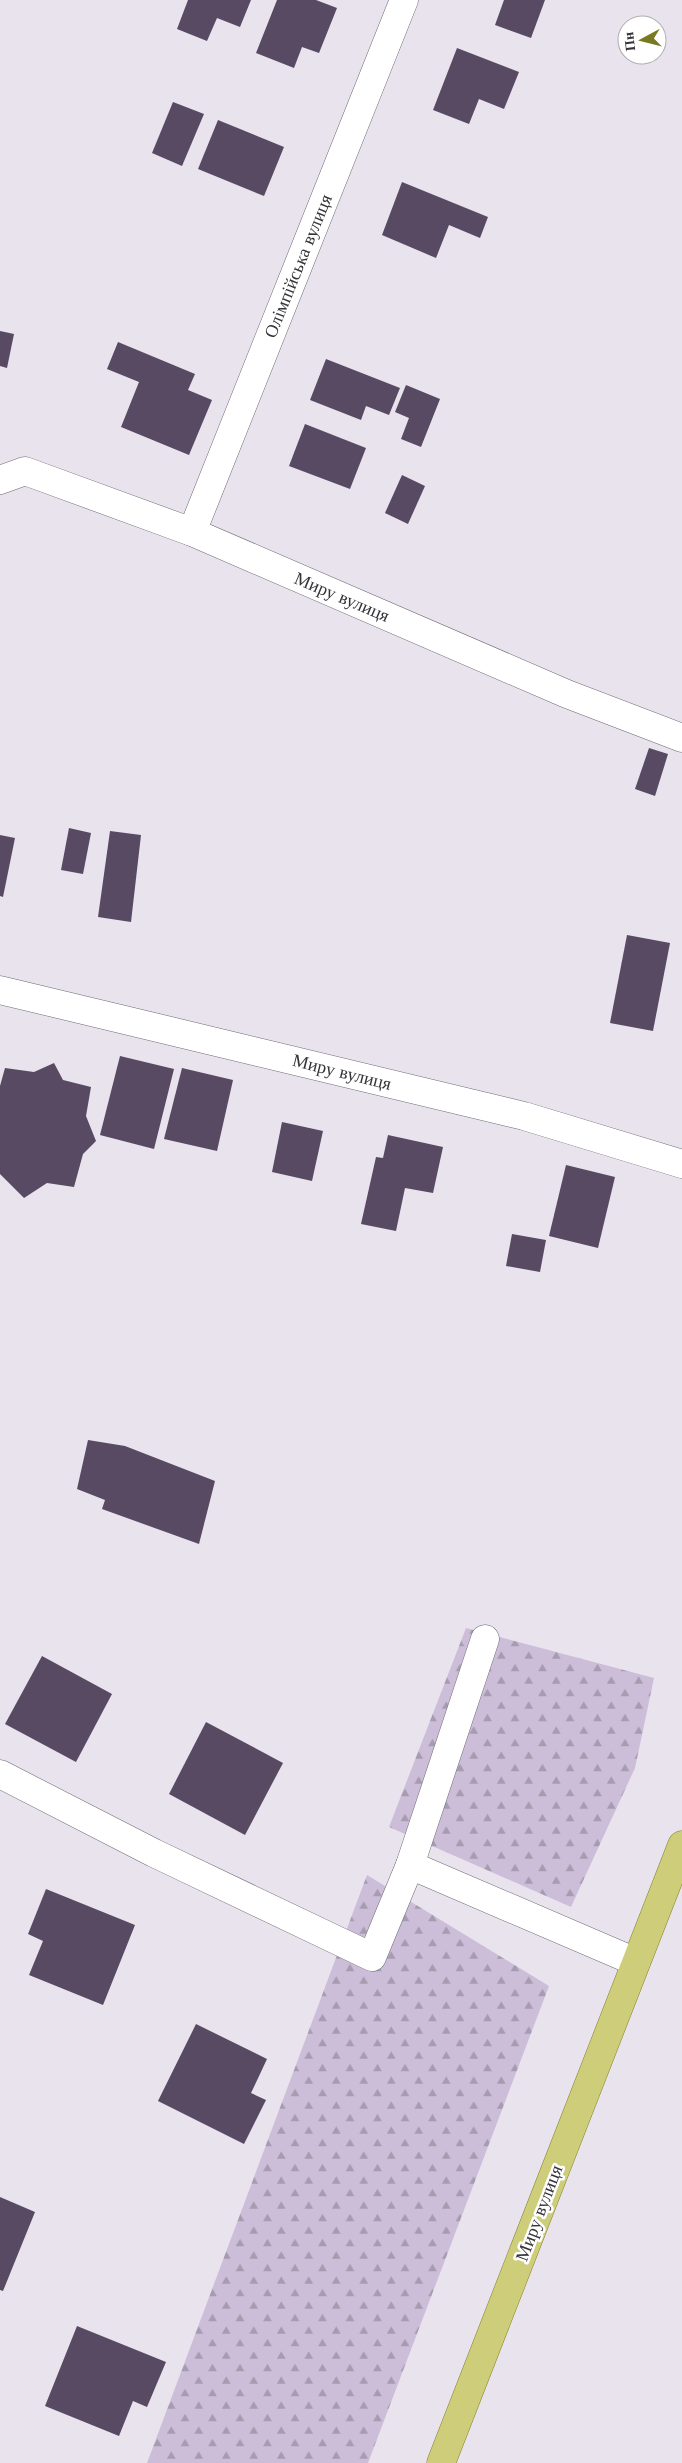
<svg xmlns="http://www.w3.org/2000/svg" width="682" height="2463" viewBox="0 0 682 2463" font-family="'Libre Baskerville',serif">
<defs>
<pattern id="forest-firs" width="22" height="20" patternUnits="userSpaceOnUse" patternTransform="scale(1.25)"><rect width="22" height="20" fill="#ccbed8"/><path d="M5 1l3.5 6h-7zM16 11l3.5 6h-7z" fill="#a69bb0"/></pattern>
</defs>
<rect width="100%" height="100%" fill="#e9e3ee"/>
<g fill="url(#forest-firs)">
<polygon points="466,1628 654,1678 635,1768 571,1907 389,1827"/>
<polygon points="367,1875 549,1986 368,2463 147,2463"/>
</g>
<g fill="#574a62">
<polygon points="188,0 251,0 240,27 217,18 207,41 177,29"/>
<polygon points="277,0 316,0 337,8 319,53 302,47 294,68 256,53"/>
<polygon points="504,0 545,0 531,38 495,25"/>
<polygon points="457,48 519,72 504,109 479,99 469,124 433,110"/>
<polygon points="173,102 204,114 182,166 152,153"/>
<polygon points="218,120 284,147 264,196 198,169"/>
<polygon points="402,182 488,217 480,238 449,225 436,258 382,235"/>
<polygon points="0,331 14,334 7,368 0,366"/>
<polygon points="118,342 195,374 188,390 212,400 189,455 121,427 139,382 107,369"/>
<polygon points="326,359 400,388 389,415 366,406 361,420 310,400"/>
<polygon points="406,385 440,399 421,447 401,439 409,418 395,412"/>
<polygon points="305,424 366,448 350,489 289,466"/>
<polygon points="402,475 425,486 408,524 385,513"/>
<polygon points="649,748 668,754 655,796 635,789"/>
<polygon points="69,828 91,833 83,874 61,870"/>
<polygon points="110,831 141,835 131,922 98,917"/>
<polygon points="0,835 15,838 3,897 0,896"/>
<polygon points="627,935 670,943 653,1031 610,1023"/>
<polygon points="120,1056 174,1069 154,1149 100,1135"/>
<polygon points="54,1063 63,1080 91,1087 86,1116 96,1141 83,1154 74,1187 47,1183 24,1198 0,1174 0,1086 5,1068 34,1072"/>
<polygon points="182,1068 233,1080 217,1151 164,1139"/>
<polygon points="282,1122 323,1131 312,1181 272,1172"/>
<polygon points="388,1135 443,1147 433,1193 405,1188 396,1231 361,1224 376,1157 383,1158"/>
<polygon points="566,1165 615,1177 598,1248 549,1236"/>
<polygon points="512,1234 546,1240 540,1272 506,1266"/>
<polygon points="88,1440 125,1446 215,1481 199,1544 102,1509 105,1500 77,1489"/>
<polygon points="42,1656 112,1694 76,1762 5,1724"/>
<polygon points="206,1722 283,1763 245,1835 169,1794"/>
<polygon points="46,1889 135,1925 103,2005 29,1975 43,1941 28,1934"/>
<polygon points="196,2024 267,2059 251,2093 266,2100 244,2144 158,2101"/>
<polygon points="0,2197 35,2212 3,2291 0,2290"/>
<polygon points="77,2326 166,2362 147,2407 133,2401 119,2436 45,2406"/>
</g>
<g fill="none" stroke-linecap="round" stroke-linejoin="round">
<defs>
<g id="minor">
<polyline points="0,480 25,471 192,532 567,694 682,738"/>
<polyline points="192,532 404,0"/>
<polyline points="0,990 524,1116 682,1164"/>
<polyline points="0,1774 154,1853 372,1957 410,1865 485,1639"/>
<polyline points="410,1865 636,1962"/>
</g>
<polyline id="major" points="441,2463 682,1845"/>
</defs>
<use href="#minor" stroke="#6e6973" stroke-width="29"/>
<use href="#major" stroke="#848329" stroke-width="29"/>
<use href="#minor" stroke="#fff" stroke-width="28"/>
<use href="#major" stroke="#cece7a" stroke-width="28"/>
</g>
<g text-anchor="middle" stroke-width="5" stroke-linejoin="round" paint-order="stroke">
<g font-size="18" fill="#363438" stroke="#fff">
<text transform="translate(298 266) rotate(-68)" y="6">Олімпійська вулиця</text>
<text transform="translate(342 597) rotate(23)" y="6">Миру вулиця</text>
<text transform="translate(342 1072) rotate(14)" y="6">Миру вулиця</text>
<text transform="translate(539 2213) rotate(-69)" y="6">Миру вулиця</text>
</g>
</g>
<g transform="translate(642 40) rotate(263)"><circle r="24" fill="#ffffff" stroke="#afaeaf"/>
<path d="M0-4L9 19L0 12L-9 19Z" fill="#797920"/>
<text y="-8" font-size="14" font-weight="bold" text-anchor="middle" fill="#363438">Пн</text>
</g>
</svg>
